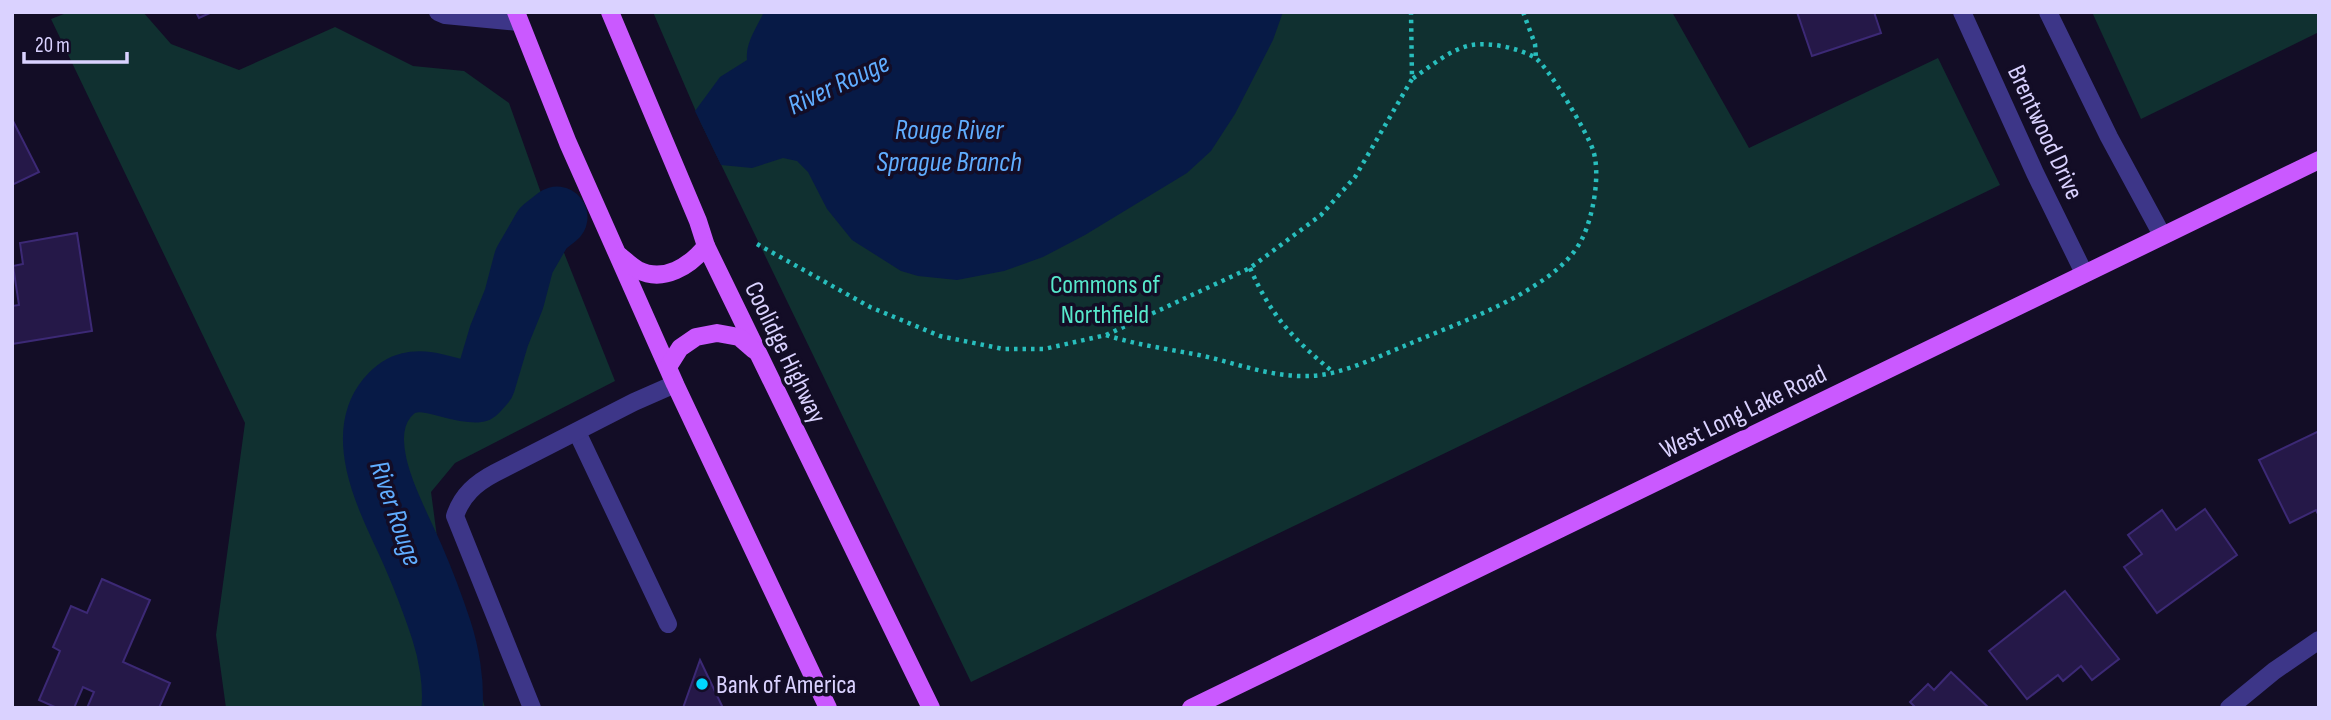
<svg xmlns="http://www.w3.org/2000/svg" width="2331" height="720" viewBox="0 0 2331 720" font-family="'Sofia Sans Condensed',sans-serif">
<rect width="100%" height="100%" fill="#130d26"/>
<g fill="#103030">
<polygon points="69,12 143,12 171,44 239,70 335,27 413,66 464,71 509,103 547,210 615,381 455,463 431,492 437,537 485,708 226,708 216,635 245,423 51,19"/>
<polygon points="653,12 1672,12 1749,148 1938,58 2000,185 971,682 701,123"/>
<polygon points="2092,12 2319,12 2319,32 2141,119"/>
</g>
<path fill="#071a46" d="M764,12H1283L1273,40L1235,114L1211,151L1187,173L1085,235L1043,257L1004,271L957,280L918,276L901,271L852,240L827,209L808,172L797,161L783,158L752,168L721,165L695,111L720,77L747,60C745,43 757,27 764,12Z"/>
<g fill="none" stroke-linecap="round" stroke-linejoin="round">
<path stroke="#071a46" stroke-width="61" d="M452,708C454,683 449,653 441,629C433,605 424,581 414,558C396,515 351,442 387,398C393,391 400,385 409,383C431,377 455,393 477,392L485,383L499,336L514,299L524,261L543,228L557,217"/>
</g>
<g fill="#251848" stroke="#3c2975" stroke-width="2">
<polygon points="196,12 212,12 199,18"/>
<polygon points="1797,12 1874,12 1881,33 1812,56"/>
<polygon points="12,119 39,172 12,185"/>
<polygon points="77,233 92,331 12,344 12,306 19,305 13,266 23,264 20,243"/>
<polygon points="2319,431 2319,516 2316,510 2290,523 2259,460"/>
<polygon points="2205,509 2237,555 2157,613 2124,567 2142,554 2128,535 2162,510 2176,530"/>
<polygon points="102,579 150,600 123,662 170,683 159,708 87,708 94,692 83,687 74,708 57,708 39,700 60,651 53,647 71,606 87,613"/>
<polygon points="2065,591 2119,659 2092,680 2081,666 2063,681 2058,675 2027,699 1989,651"/>
<polygon points="700,660 723,708 683,708"/>
<polygon points="1951,672 1989,708 1916,708 1910,702 1928,684 1934,690"/>
</g>
<g fill="none" stroke-linecap="round" stroke-linejoin="round">
<g stroke="#28bebd" stroke-width="4.5" stroke-dasharray="3.5 5" stroke-linecap="butt">
<polyline points="1523,12 1535,44 1536,58"/>
<polyline points="757,244 870,307 940,336 1003,349 1044,349 1106,335 1250,268 1321,215 1355,177 1412,79 1411,12"/>
<path d="M1250,268C1271,316 1293,339 1333,372"/>
<path d="M1106,335C1137,345 1168,349 1199,355C1236,363 1270,377 1308,376C1340,376 1379,356 1409,344C1451,326 1495,311 1534,286C1553,274 1572,259 1582,239C1593,217 1601,174 1593,150C1588,134 1547,64 1534,57C1518,48 1490,42 1472,45C1450,49 1430,67 1412,79"/>
</g>
<g stroke="#3d3688" stroke-width="18">
<polyline points="438,12 445,15 519,22"/>
<polyline points="1962,12 2035,173 2084,273"/>
<polyline points="2048,12 2109,137 2162,235"/>
<polyline points="577,432 668,624"/>
<path d="M532,708L455,516C462,495 476,483 495,473L634,402L675,384"/>
<polyline points="2229,708 2274,671 2319,640"/>
</g>
<g stroke="#ca59ff" stroke-width="18">
<polyline points="516,12 568,143 675,384 828,708"/>
<polyline points="610,12 698,221 706,246 931,708"/>
<path d="M620,256C625,260 631,266 638,270C664,283 690,266 706,246"/>
<polyline points="668,367 680,348 696,337 717,333 739,337 754,350"/>
<polyline points="1191,708 2319,160"/>
</g>
</g>
<circle fill="#00d6fd" stroke="#130d26" stroke-width="2.5" cx="702" cy="684" r="7"/>
<g text-anchor="middle" stroke-width="7" stroke-linejoin="round" paint-order="stroke">
<g font-size="26" fill="#dad2ff" stroke="#130d26">
<text transform="translate(2046 132) rotate(65)" y="9">Brentwood Drive</text>
<text transform="translate(786 352) rotate(64)" y="9">Coolidge Highway</text>
<text transform="translate(1743 411) rotate(-26)" y="9">West Long Lake Road</text>
</g>
<g font-size="26" fill="#57e7cb" stroke="#130d26">
<text x="1105" y="293">Commons of<tspan x="1105" dy="30">Northfield</tspan></text>
</g>
<g font-size="26" fill="#dad2ff" stroke="#130d26" text-anchor="start">
<text x="716" y="693">Bank of America</text>
</g>
<g font-size="28" font-style="italic" fill="#60adff" stroke="#130d26">
<text transform="translate(838 83) rotate(-25)" y="10">River Rouge</text>
<text x="949" y="139">Rouge River<tspan x="949" dy="32">Sprague Branch</tspan></text>
<text transform="translate(397 513) rotate(71)" y="10">River Rouge</text>
</g>
</g>
<rect width="2331" height="720" fill="none" stroke="#dad2ff" stroke-width="28"/>
<path d="M24 52v10h103v-10" fill="none" stroke="#dad2ff" stroke-width="3.5"/>
<text x="35" y="52" font-size="21" fill="#dad2ff" stroke="#130d26" stroke-width="5" paint-order="stroke">20 m</text>
</svg>
